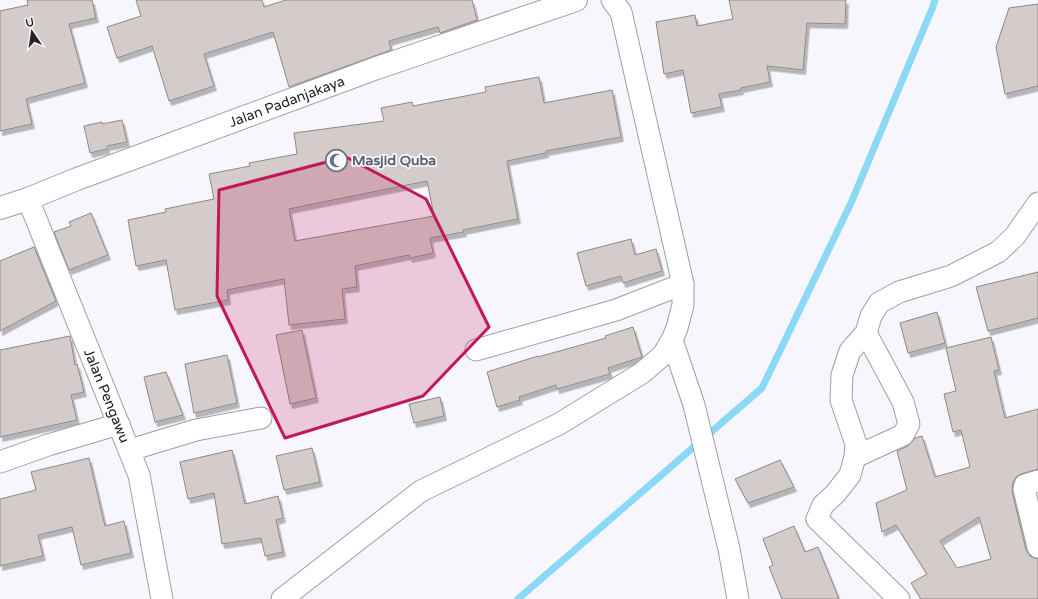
<svg xmlns="http://www.w3.org/2000/svg" width="1038" height="599" viewBox="0 0 1038 599" font-family="'Varela Round',sans-serif">
<defs>
<filter id="shadow"><feDropShadow dx="2.5" dy="4.5" stdDeviation="0" flood-color="#0004"/></filter>
</defs>
<rect width="100%" height="100%" fill="#f6f6fc"/>
<g fill="none" stroke-linecap="round" stroke-linejoin="round">
<polyline stroke="#8bd8f7" stroke-width="7" points="518,599 762,388 851,203 932,9 935,0"/>
</g>
<g fill="#d3ccca" stroke="#8e8886" fill-rule="evenodd" filter="url(#shadow)">
<polygon points="27,0 92,0 96,18 69,24 85,83 26,99 32,124 0,131 0,11 28,5"/>
<polygon points="136,0 262,0 264,7 286,0 472,0 477,20 440,33 438,27 389,41 391,50 289,87 273,32 204,54 214,86 169,101 152,46 117,58 107,27 141,16"/>
<polygon points="729,0 846,0 845,24 807,23 803,70 767,66 770,82 741,88 741,90 719,94 722,107 691,113 683,70 664,74 656,22 695,15 697,26 733,19"/>
<polygon points="1038,4 1038,86 1005,94 996,47 1009,8"/>
<path d="M539,77L544,103L612,90L621,137L546,151V153L507,161L518,219L463,230L464,232L430,238L433,253L410,258L409,255L355,266L357,287L342,289L345,319L289,325L284,279L227,290L228,300L175,310L166,260L136,266L128,220L166,212L165,209L214,199L209,174L250,166L249,163L297,154L294,133L384,121L381,108L412,102L413,106L486,92L485,87ZM427,181L434,216L295,241L289,209Z"/>
<polygon points="122,120 127,142 107,146 107,149 90,153 84,126 102,122 102,124"/>
<polygon points="91,213 108,255 69,270 54,232 71,226 69,222"/>
<polygon points="631,239 635,255 656,249 662,271 623,283 621,276 586,286 577,253"/>
<polygon points="34,247 56,301 0,331 0,261"/>
<polygon points="1038,272 1038,318 988,331 976,287"/>
<polygon points="937,312 945,343 908,353 900,323"/>
<polygon points="633,327 642,357 608,368 610,374 557,389 556,385 519,397 520,400 497,407 487,372 538,356 538,357 606,338 605,336"/>
<polygon points="302,330 316,398 290,404 276,335"/>
<polygon points="70,336 75,365 77,364 84,392 71,395 77,420 0,437 0,350"/>
<path d="M991,337L999,370L994,371L1005,418L1038,409V469L1021,474L1017,476L1013,482L1012,491L1026,550L1030,556L1034,558L1038,559V599H921L911,583L927,574L896,525L882,532L876,503L907,490L897,451L908,446L915,438L922,436L935,477L970,467L961,430L953,432L944,394L956,391L946,348ZM979,517L991,559L957,568L940,541Z"/>
<polygon points="227,355 237,403 194,413 185,364"/>
<polygon points="166,372 183,415 155,422 144,377"/>
<polygon points="440,397 444,416 414,423 409,404"/>
<polygon points="312,448 320,482 284,490 276,456"/>
<polygon points="232,450 245,504 278,496 283,518 276,520 283,552 265,556 261,538 222,544 214,493 188,499 180,462"/>
<polygon points="89,458 105,526 124,521 131,553 81,565 72,527 38,535 43,556 0,566 0,499 36,490 31,472"/>
<polygon points="780,460 794,487 748,503 735,479"/>
<polygon points="794,526 805,552 818,547 839,599 782,599 769,567 773,565 763,539"/>
</g>
<g fill="none" stroke-linecap="round" stroke-linejoin="round">
<defs>
<g id="minor">
<path id="s1" d="M28,199L139,475L162,599"/>
<polyline points="672,340 694,405 729,549 738,599"/>
<polyline points="476,350 616,310 683,284"/>
<polyline points="130,450 196,430 261,418"/>
<polyline points="855,457 903,435 909,424 903,402 866,333"/>
<polyline points="0,462 48,445 119,424"/>
<polyline points="1038,481 1025,485 1024,489 1038,547"/>
<polyline points="282,599 421,491 559,424 642,373 663,355 672,340 677,328 683,305 683,284 621,12 612,0"/>
<polyline points="899,599 817,519 823,505 835,494 850,475 855,457 856,444 841,400 842,375 850,351 866,333 871,316 879,303 899,292 951,276 998,252 1015,236 1038,203"/>
</g>
<g id="tertiary">
<path id="s2" d="M0,208L28,199L77,179L374,69L576,0"/>
</g>
</defs>
<use href="#minor" stroke="#9f9fa5" stroke-width="23"/>
<use href="#tertiary" stroke="#9f9fa5" stroke-width="24"/>
<use href="#minor" stroke="#fff" stroke-width="21"/>
<use href="#tertiary" stroke="#fff" stroke-width="22"/>
</g>
<path fill="#c2185b" fill-opacity="0.2" stroke="#c2185b" stroke-width="3" stroke-linejoin="round" d="M346,157L426,199L489,327L423,396L285,438L217,296L219,190Z"/>
<defs>
<symbol id="mosque-ring" viewBox="-11 -11 22 22"><circle r="9.5" fill="#f6f6fc" stroke="#6b7280" stroke-width="1.5"/><path d="M3.5-4.9A6 6 0 1 0 3.5 4.9A5 5 0 1 1 3.5-4.9Z" fill="#6b7280"/></symbol>
</defs>
<g fill-rule="evenodd">
<use href="#mosque-ring" x="324" y="148" width="25" height="25"/>
</g>
<g text-anchor="middle" stroke-width="3.5" stroke-linejoin="round" paint-order="stroke">
<g font-size="14" fill="#242426" stroke="#f6f6fc">
<text dy="5" stroke="none"><textPath href="#s2" startOffset="306">Jalan Padanjakaya</textPath></text>
<text dy="5" stroke="none"><textPath href="#s1" startOffset="212">Jalan Pengawu</textPath></text>
</g>
<g font-size="14" font-weight="bold" fill="#5b616d" stroke="#f6f6fc" text-anchor="start">
<text x="352" y="165">Masjid Quba</text>
</g>
</g>
<g transform="translate(32 32) rotate(347)" stroke="#f6f6fc" stroke-width="3" paint-order="stroke">
<path d="M0-3L7 15L0 10L-7 15Z" fill="#242426"/>
<text y="-6" font-size="11" font-weight="bold" text-anchor="middle" fill="#242426">U</text>
</g>
</svg>
